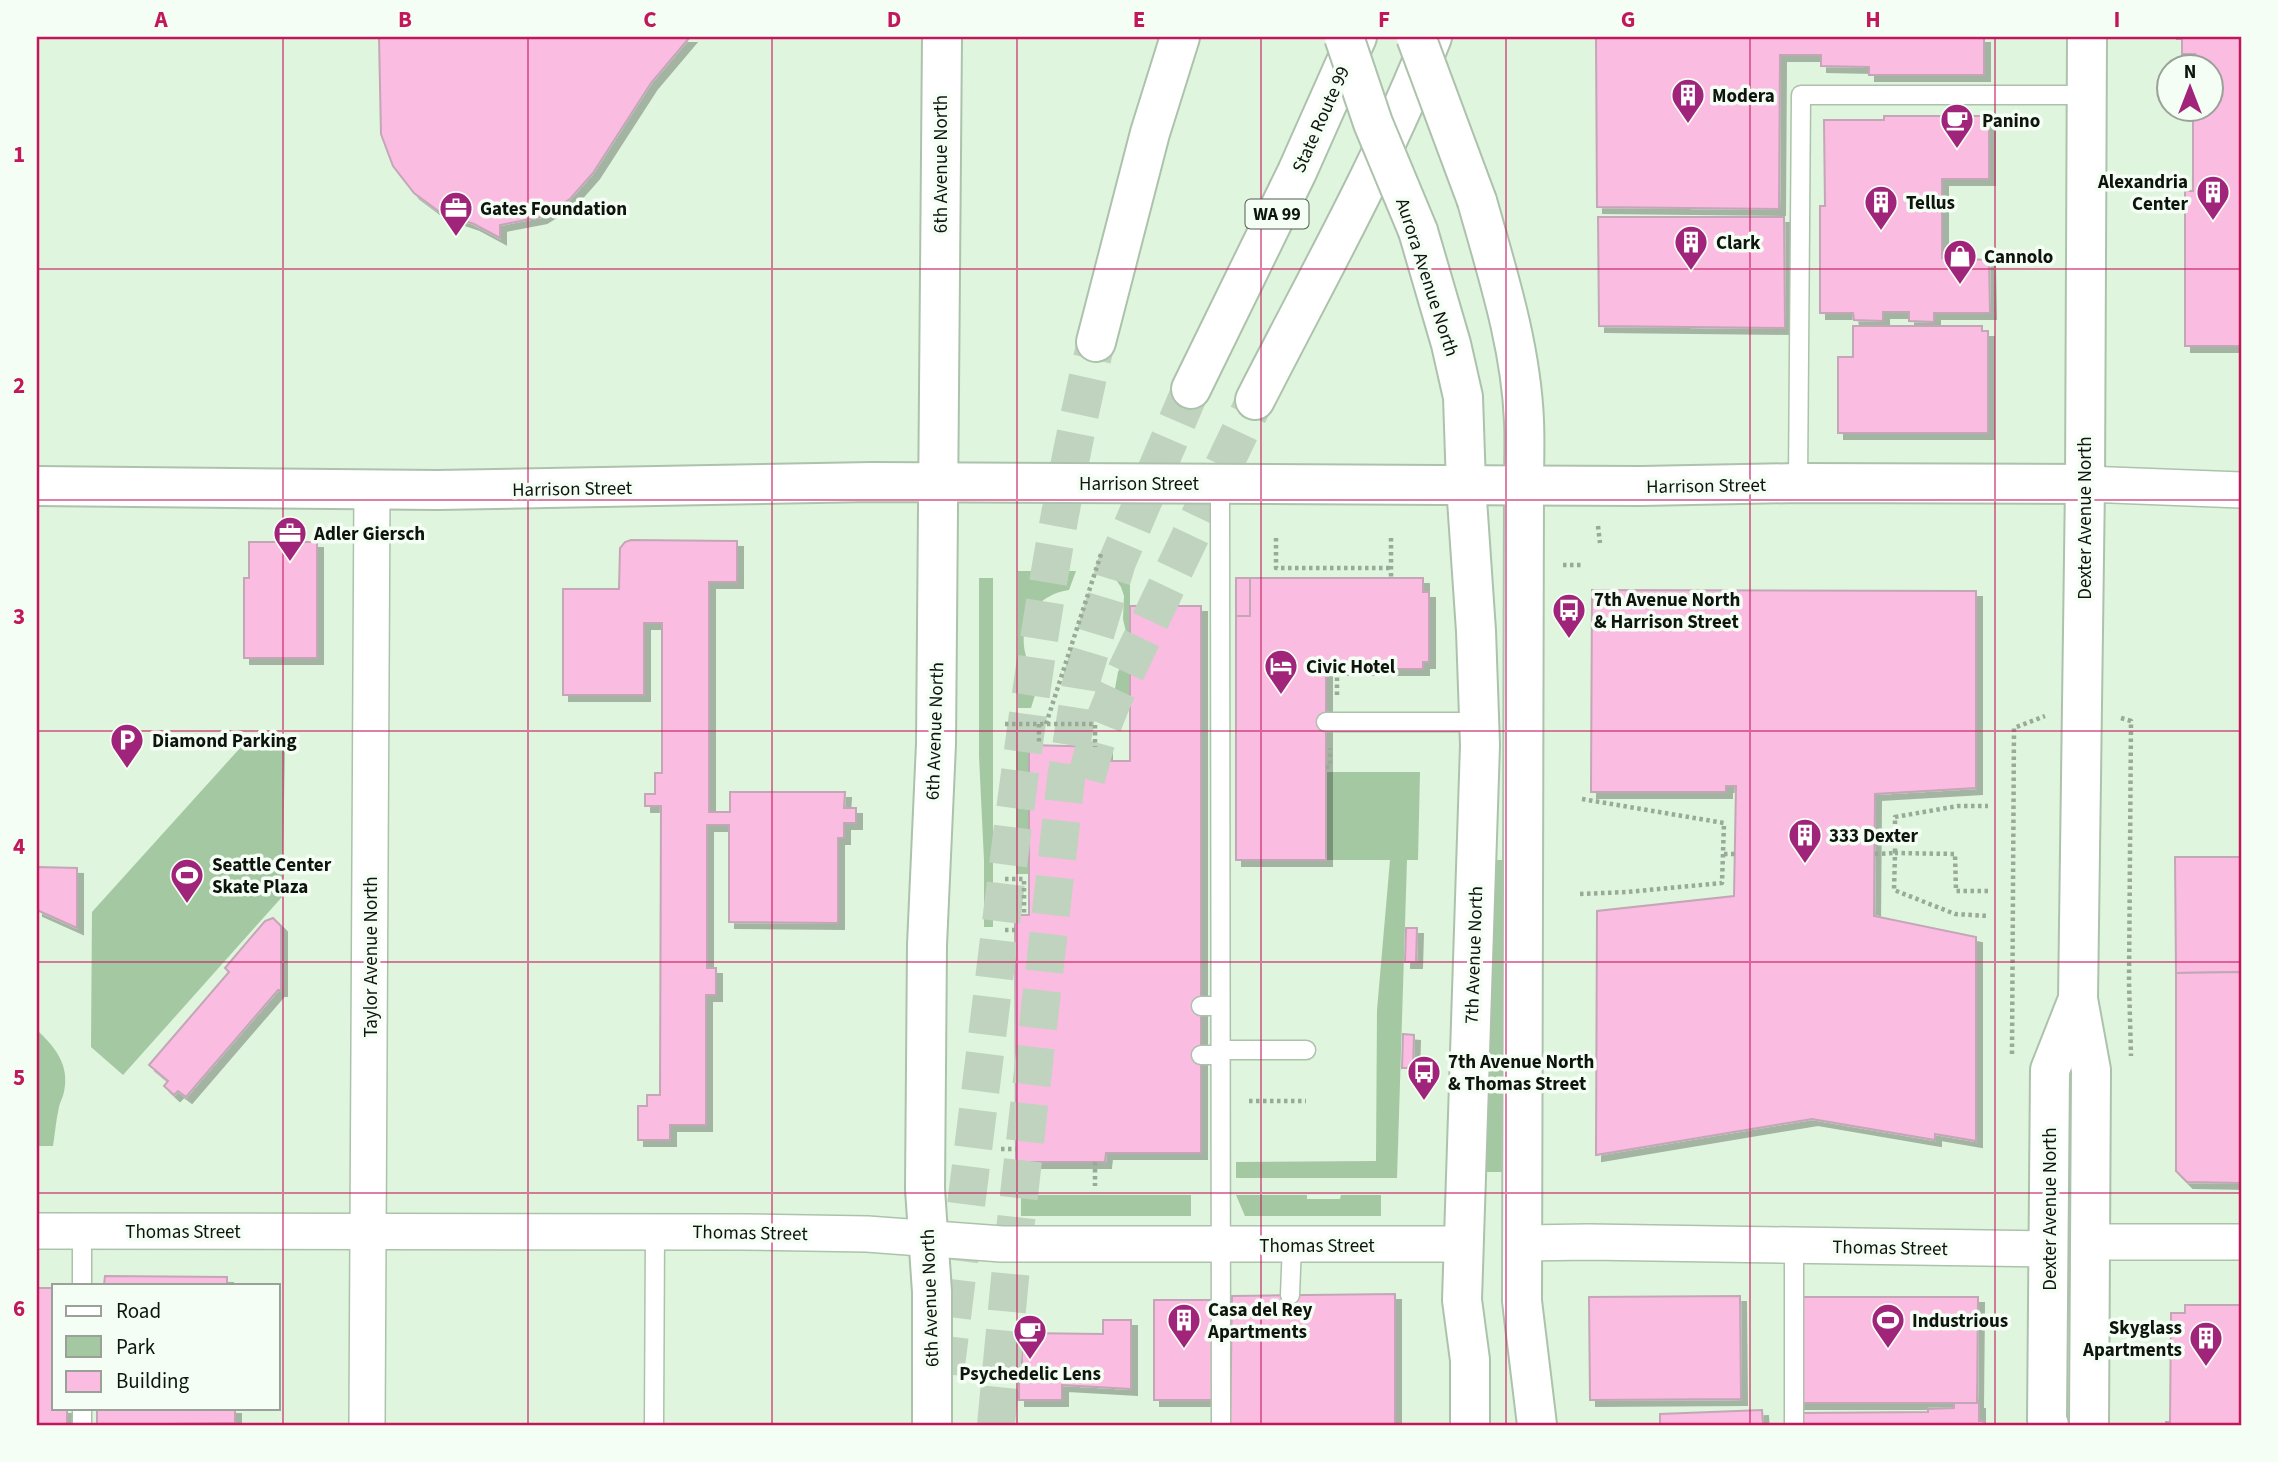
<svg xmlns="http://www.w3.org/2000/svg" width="2278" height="1462" viewBox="0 0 2278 1462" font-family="'Source Sans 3',sans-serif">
<defs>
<filter id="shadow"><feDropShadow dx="6" dy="6" stdDeviation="0" flood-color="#0004"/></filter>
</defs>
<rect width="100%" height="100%" fill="#dff5dd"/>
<g fill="#a4c8a2">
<path d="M1018,571H1076L1069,590C1024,596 1009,648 1040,679L1031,708H1018Z"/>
<polygon points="1110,571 1130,571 1130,708 1105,708 1114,694 1118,672 1124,661 1128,641 1123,619 1124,596 1121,587"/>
<polygon points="979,578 993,578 993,927 984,927 984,860 979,756"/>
<path d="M259,733C274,733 281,738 285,753L282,897L123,1075L91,1047L92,912L250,737Z"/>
<polygon points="1016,738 1034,738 1034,745 1029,746 1029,874 1016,874"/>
<polygon points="1326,772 1420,772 1418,860 1407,860 1397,1178 1236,1178 1236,1162 1376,1161 1377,1010 1390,860 1326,860"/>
<polygon points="1495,860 1503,860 1503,1172 1486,1172"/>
<path d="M37,1030C55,1047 70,1065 64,1092C63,1097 60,1102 59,1107C56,1120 55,1133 53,1146H37Z"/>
<rect x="1021" y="1195" width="170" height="21"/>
<polygon points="1236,1195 1307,1195 1307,1199 1340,1199 1341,1195 1381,1195 1381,1216 1245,1216"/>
</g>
<g fill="#fbbce1" stroke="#c3a7b7" stroke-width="2" filter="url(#shadow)">
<polygon points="379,37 690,37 651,83 593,173 570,199 541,217 500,225 500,238 474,224 441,213 414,193 393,166 381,134"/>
<polygon points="1596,37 1984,37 1984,75 1869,75 1869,67 1821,66 1821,55 1780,55 1779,209 1597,207"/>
<polygon points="2177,37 2241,37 2241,346 2185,346 2185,191 2193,191 2193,108 2212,108 2212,66 2195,66 2195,54 2182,54 2182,39 2177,39"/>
<polygon points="1884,116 1989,116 1989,179 1942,179 1942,258 1989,260 1990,313 1934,313 1934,322 1909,321 1909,312 1883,312 1883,321 1854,320 1853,313 1820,313 1820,206 1825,206 1824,120 1884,120"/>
<polygon points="1598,217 1784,217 1785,328 1599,326"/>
<polygon points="1853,326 1982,326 1982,331 1988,331 1988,433 1838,433 1838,357 1853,357"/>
<polygon points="631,540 737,541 737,582 709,582 709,812 730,812 730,792 845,792 844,808 856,808 856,823 844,823 844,838 838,838 838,923 729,922 729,825 707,825 707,968 716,968 716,995 706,995 706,1125 670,1125 670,1140 638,1140 638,1106 647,1106 647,1095 660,1095 661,806 645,806 645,794 655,794 655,773 662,773 662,623 644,623 644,695 563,695 563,589 619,589 620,548 625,542"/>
<polygon points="249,542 317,542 317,658 244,658 244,578 249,578"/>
<rect x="1236" y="578" width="14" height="38"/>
<polygon points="1250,578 1423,578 1423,592 1429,592 1429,662 1423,662 1423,669 1326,669 1326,860 1236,860 1236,616 1250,616"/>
<polygon points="1592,590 1976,591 1976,788 1875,794 1874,916 1976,937 1976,1141 1935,1134 1935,1140 1812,1119 1596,1155 1597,911 1734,896 1736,786 1726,786 1726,792 1591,792"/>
<polygon points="1130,606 1201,606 1201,1153 1106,1153 1105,1162 1016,1162 1015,915 1029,915 1029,745 1106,747 1106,761 1130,761"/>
<polygon points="2175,857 2241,857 2241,972 2176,973"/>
<polygon points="37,867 77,868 77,928 37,910"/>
<polygon points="273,918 281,926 281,990 278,990 186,1097 178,1091 174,1095 164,1086 168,1081 149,1065 229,972 225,968 265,921"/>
<polygon points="1406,928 1417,928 1416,962 1405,962"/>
<polygon points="2241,972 2241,1183 2187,1182 2176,1171 2176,973"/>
<polygon points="1403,1034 1414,1035 1413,1068 1402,1068"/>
<polygon points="105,1276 227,1277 227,1285 104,1285"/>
<polygon points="37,1288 54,1288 54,1408 67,1408 67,1425 37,1425"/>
<polygon points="1395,1294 1395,1425 1230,1425 1232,1296"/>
<polygon points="1740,1296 1741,1399 1590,1400 1589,1297"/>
<polygon points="1800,1297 1978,1297 1977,1403 1799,1403"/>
<rect x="1154" y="1300" width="59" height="100"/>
<polygon points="2185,1305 2241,1305 2241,1425 2166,1425 2166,1422 2170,1422 2171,1313 2185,1313"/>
<polygon points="1103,1320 1131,1320 1131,1389 1062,1385 1062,1400 1019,1400 1019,1381 1022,1381 1022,1333 1103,1334"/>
<polygon points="1954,1403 1979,1403 1979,1421 1984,1421 1984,1425 1803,1425 1803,1413 1928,1412 1928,1409 1954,1408"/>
<polygon points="97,1408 235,1408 235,1423 97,1425"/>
<polygon points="1762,1410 1763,1425 1660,1425 1660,1414"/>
</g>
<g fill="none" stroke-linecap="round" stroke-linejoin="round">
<g stroke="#c0d3be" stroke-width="38" stroke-dasharray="38 19" stroke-linecap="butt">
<polyline points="1086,779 1097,739 1113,699 1255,400"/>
<path d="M945,1374C961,1243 978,1112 994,980C1020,766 1046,552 1096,342"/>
<polyline points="996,1425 1012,1257 1066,779 1082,678 1117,562 1191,389"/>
</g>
<defs>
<g id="lane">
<polyline points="1798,483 1801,95 2087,95"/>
<polyline points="1220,484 1221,1425"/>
<polyline points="1326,722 1480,722"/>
<polyline points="1201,1006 1220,1006"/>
<polyline points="1220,1050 1306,1050"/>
<polyline points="1201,1055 1220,1055"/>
<polyline points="82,1231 82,1285"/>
<polyline points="1290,1295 1292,1244"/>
<polyline points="82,1425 82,1408"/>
<polyline points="654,1425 655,1231"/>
<polyline points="1794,1425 1794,1246"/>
</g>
<g id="street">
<polyline points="2085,484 2241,490"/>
<polyline points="37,1231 742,1232 867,1234 1002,1244 1464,1244"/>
<polyline points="2090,1242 2241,1242"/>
<polyline points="1522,1243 1589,1242 2049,1249"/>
<polyline points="367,1425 372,489"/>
</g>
<g id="secondary">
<polyline points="2087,37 2085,484 2078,999 2091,1070 2089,1425"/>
<polyline points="37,486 437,490 872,482 1641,486 1798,483 2085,484"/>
<polyline points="932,1425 932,1292 925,1189 927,945 936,744 942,37"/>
<polyline points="2049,1425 2047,1420 2050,1070 2078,999"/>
</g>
<g id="primary">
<polyline points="1466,485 1476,631 1480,745 1462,1300 1470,1360 1470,1425"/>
<polyline points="1524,485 1522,1301 1537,1425"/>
</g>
<g id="highway">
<path d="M1477,201C1497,272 1521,346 1524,421C1525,442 1524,463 1524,485"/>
<polyline points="1418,231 1451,344 1463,397 1466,485"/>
<polyline points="1096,342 1150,133 1180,37"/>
<polyline points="1191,389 1297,172 1357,37"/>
<path d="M1255,400C1316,280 1383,162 1432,37"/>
</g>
</defs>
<use href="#lane" stroke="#adc2ac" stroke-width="21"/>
<use href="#street" stroke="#adc2ac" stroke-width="38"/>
<use href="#secondary" stroke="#adc2ac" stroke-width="42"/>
<use href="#primary" stroke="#adc2ac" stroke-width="42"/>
<use href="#highway" stroke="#adc2ac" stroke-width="42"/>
<g stroke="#99aa97" stroke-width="4.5" stroke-dasharray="3.5 3.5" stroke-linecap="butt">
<polyline points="1598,526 1600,543"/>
<polyline points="1276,538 1276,568 1391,568"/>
<polyline points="1391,538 1391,578"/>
<polyline points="1563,565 1583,565"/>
<polyline points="1337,695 1337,671 1387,671 1387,669"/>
<polyline points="2121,718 2131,721 2129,982 2131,1056"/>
<polyline points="1005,724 1095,724 1095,747"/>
<polyline points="1039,724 1039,745"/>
<polyline points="1046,724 1101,554"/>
<polyline points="1326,767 1330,767 1330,748"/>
<polyline points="1724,854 1735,854"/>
<polyline points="1875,854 1895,853 1895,817 1958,806 1988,806"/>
<polyline points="1005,879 1024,879 1024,915"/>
<polyline points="1988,891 1956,891 1955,854 1895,853 1894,890 1955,914 1988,916"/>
<polyline points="1580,894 1627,892 1722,883 1724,823 1582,799"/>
<polyline points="1005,930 1015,930"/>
<polyline points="2012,1054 2014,728 2045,716"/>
<polyline points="1249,1101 1306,1101"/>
<polyline points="1001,1149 1016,1149"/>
<polyline points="1095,1162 1095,1186"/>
</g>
<use href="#lane" stroke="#fff" stroke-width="18"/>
<use href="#street" stroke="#fff" stroke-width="35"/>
<use href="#secondary" stroke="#fff" stroke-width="38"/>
<use href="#primary" stroke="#fff" stroke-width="38"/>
<use href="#highway" stroke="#fff" stroke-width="38"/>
<defs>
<g id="highway-bridge">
<polyline points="1344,37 1373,123 1418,231"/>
<polyline points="1416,37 1477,201"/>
</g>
</defs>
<use href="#highway-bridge" stroke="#adc2ac" stroke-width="42" stroke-linecap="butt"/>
<use href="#highway-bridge" stroke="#fff" stroke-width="38"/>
</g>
<path fill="none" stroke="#c2185b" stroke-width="2" stroke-opacity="0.55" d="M283,37V1425M528,37V1425M772,37V1425M1017,37V1425M1261,37V1425M1506,37V1425M1750,37V1425M1995,37V1425M37,269H2241M37,500H2241M37,731H2241M37,962H2241M37,1193H2241"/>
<defs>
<symbol id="building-pin" viewBox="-11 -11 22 30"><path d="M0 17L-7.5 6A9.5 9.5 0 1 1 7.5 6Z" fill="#a0247a" stroke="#f5fef4"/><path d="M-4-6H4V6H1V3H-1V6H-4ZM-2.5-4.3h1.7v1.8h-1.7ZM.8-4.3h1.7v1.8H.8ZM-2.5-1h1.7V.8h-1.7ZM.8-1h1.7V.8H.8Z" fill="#fff"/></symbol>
<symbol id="cafe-pin" viewBox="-11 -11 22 30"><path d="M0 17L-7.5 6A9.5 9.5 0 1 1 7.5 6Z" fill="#a0247a" stroke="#f5fef4"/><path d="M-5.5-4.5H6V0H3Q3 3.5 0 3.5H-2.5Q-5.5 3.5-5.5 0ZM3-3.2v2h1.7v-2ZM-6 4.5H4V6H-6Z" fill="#fff"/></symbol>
<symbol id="office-pin" viewBox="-11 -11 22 30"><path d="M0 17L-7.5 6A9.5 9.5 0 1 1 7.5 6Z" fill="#a0247a" stroke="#f5fef4"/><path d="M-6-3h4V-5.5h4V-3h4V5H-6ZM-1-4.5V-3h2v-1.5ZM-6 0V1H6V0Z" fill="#fff"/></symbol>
<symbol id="shop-pin" viewBox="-11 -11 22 30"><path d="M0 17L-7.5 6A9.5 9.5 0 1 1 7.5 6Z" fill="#a0247a" stroke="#f5fef4"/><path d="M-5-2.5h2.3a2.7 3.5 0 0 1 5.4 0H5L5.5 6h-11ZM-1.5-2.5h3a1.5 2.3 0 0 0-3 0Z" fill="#fff"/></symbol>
<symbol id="bus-pin" viewBox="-11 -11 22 30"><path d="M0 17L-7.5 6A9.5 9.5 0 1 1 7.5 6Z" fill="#a0247a" stroke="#f5fef4"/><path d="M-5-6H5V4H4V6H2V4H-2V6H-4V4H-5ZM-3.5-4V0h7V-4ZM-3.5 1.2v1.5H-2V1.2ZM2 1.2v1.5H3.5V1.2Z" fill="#fff"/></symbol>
<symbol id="hotel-pin" viewBox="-11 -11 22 30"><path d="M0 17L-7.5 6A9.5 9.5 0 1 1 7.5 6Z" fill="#a0247a" stroke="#f5fef4"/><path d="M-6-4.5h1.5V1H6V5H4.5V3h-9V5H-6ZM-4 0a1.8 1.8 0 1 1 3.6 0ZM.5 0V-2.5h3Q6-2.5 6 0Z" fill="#fff"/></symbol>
<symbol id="parking-pin" viewBox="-11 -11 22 30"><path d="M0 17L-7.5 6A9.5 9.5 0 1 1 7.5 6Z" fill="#a0247a" stroke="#f5fef4"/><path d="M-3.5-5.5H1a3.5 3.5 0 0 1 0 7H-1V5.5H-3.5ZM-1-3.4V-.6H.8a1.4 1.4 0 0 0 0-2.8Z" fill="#fff"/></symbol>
<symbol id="stadium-pin" viewBox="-11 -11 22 30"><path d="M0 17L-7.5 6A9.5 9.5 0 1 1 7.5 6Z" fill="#a0247a" stroke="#f5fef4"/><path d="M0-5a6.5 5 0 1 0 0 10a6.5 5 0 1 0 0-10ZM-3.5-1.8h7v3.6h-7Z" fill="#fff"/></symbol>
</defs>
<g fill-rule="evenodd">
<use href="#building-pin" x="1669" y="76" width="38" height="52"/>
<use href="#cafe-pin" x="1938" y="101" width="38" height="52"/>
<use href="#building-pin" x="2194" y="173" width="38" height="52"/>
<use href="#building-pin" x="1862" y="183" width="38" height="52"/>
<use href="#office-pin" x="437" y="189" width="38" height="52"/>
<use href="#building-pin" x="1672" y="223" width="38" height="52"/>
<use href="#shop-pin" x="1941" y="237" width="38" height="52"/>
<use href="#office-pin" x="271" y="514" width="38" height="52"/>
<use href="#bus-pin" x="1550" y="591" width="38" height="52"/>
<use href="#hotel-pin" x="1262" y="647" width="38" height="52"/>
<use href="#parking-pin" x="108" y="721" width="38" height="52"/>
<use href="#building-pin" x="1786" y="816" width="38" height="52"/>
<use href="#stadium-pin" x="168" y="856" width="38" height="52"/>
<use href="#bus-pin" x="1405" y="1053" width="38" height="52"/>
<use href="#building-pin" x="1165" y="1301" width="38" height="52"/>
<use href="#stadium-pin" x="1869" y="1301" width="38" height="52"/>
<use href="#cafe-pin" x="1011" y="1312" width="38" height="52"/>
<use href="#building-pin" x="2187" y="1319" width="38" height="52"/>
</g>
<g text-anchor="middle" stroke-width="7" stroke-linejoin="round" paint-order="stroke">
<rect fill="#f5fef4" stroke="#535b52" stroke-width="2" x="1245.5" y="199.5" width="63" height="29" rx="5"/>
<g font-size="18" font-weight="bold" fill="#0e150d">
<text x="1277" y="220">WA 99</text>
</g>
<g font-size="19" font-weight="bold" fill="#0e150d" stroke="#f5fef4" text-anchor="start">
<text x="1712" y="102">Modera</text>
<text x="1982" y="127">Panino</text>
<text x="2188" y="188" text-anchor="end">Alexandria<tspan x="2188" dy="22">Center</tspan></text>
<text x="1906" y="209">Tellus</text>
<text x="480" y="215">Gates Foundation</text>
<text x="1716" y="249">Clark</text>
<text x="1984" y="263">Cannolo</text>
<text x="314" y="540">Adler Giersch</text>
<text x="1594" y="606">7th Avenue North<tspan x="1594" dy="22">&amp; Harrison Street</tspan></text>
<text x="1306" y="673">Civic Hotel</text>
<text x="152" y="747">Diamond Parking</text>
<text x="1829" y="842">333 Dexter</text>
<text x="212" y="871">Seattle Center<tspan x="212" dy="22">Skate Plaza</tspan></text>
<text x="1448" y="1068">7th Avenue North<tspan x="1448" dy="22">&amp; Thomas Street</tspan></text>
<text x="1208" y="1316">Casa del Rey<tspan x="1208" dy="22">Apartments</tspan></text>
<text x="1912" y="1327">Industrious</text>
<text x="2182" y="1334" text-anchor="end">Skyglass<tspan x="2182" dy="22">Apartments</tspan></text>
<text x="1030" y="1380" text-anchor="middle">Psychedelic Lens</text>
</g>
<g font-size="19" fill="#0e150d" stroke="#f5fef4">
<text transform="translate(1320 119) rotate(-66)" y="7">State Route 99</text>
<text transform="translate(940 164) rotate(-90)" y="7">6th Avenue North</text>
<text transform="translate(1428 277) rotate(72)" y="7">Aurora Avenue North</text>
<text x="1139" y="490">Harrison Street</text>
<text transform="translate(1706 485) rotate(-1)" y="7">Harrison Street</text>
<text transform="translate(572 488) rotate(-1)" y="7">Harrison Street</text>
<text transform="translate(2084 518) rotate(-90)" y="7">Dexter Avenue North</text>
<text transform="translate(934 731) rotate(-88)" y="7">6th Avenue North</text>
<text transform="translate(1473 955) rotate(-88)" y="7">7th Avenue North</text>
<text transform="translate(370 957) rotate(-90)" y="7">Taylor Avenue North</text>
<text transform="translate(2049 1209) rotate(-90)" y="7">Dexter Avenue North</text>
<text x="183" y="1238">Thomas Street</text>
<text transform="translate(750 1232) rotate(1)" y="7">Thomas Street</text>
<text x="1317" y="1252">Thomas Street</text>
<text transform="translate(1890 1247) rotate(1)" y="7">Thomas Street</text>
<text transform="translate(929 1298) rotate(-92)" y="7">6th Avenue North</text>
</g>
</g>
<rect width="2278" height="1462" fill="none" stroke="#f5fef4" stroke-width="77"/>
<rect x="52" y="1284" width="228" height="126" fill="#f5fef4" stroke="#99a198" stroke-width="2"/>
<rect x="66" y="1306" width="35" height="10" fill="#ffffff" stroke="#99a198" stroke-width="2"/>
<text x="116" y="1318" font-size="21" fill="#0e150d">Road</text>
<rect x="66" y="1336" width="35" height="21" fill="#a4c8a2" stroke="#99a198" stroke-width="2"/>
<text x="116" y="1354" font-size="21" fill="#0e150d">Park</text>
<rect x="66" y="1371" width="35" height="21" fill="#fbbce1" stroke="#99a198" stroke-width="2"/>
<text x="116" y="1388" font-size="21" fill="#0e150d">Building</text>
<g transform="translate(2190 88)"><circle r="33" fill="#f5fef4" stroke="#99a198" stroke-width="2"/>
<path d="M0-5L12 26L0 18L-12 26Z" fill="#a0247a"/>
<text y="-10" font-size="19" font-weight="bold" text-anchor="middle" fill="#0e150d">N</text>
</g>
<rect x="38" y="38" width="2202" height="1386" fill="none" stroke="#c2185b" stroke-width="2.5"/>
<g font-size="23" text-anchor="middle" font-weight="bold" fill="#c2185b">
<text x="161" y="27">A</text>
<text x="405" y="27">B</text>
<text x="650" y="27">C</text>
<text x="894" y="27">D</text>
<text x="1139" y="27">E</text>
<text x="1384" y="27">F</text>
<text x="1628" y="27">G</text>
<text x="1873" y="27">H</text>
<text x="2117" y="27">I</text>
<text x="19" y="162">1</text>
<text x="19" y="393">2</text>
<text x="19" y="624">3</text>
<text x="19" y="854">4</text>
<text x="19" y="1085">5</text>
<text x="19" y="1316">6</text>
</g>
</svg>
